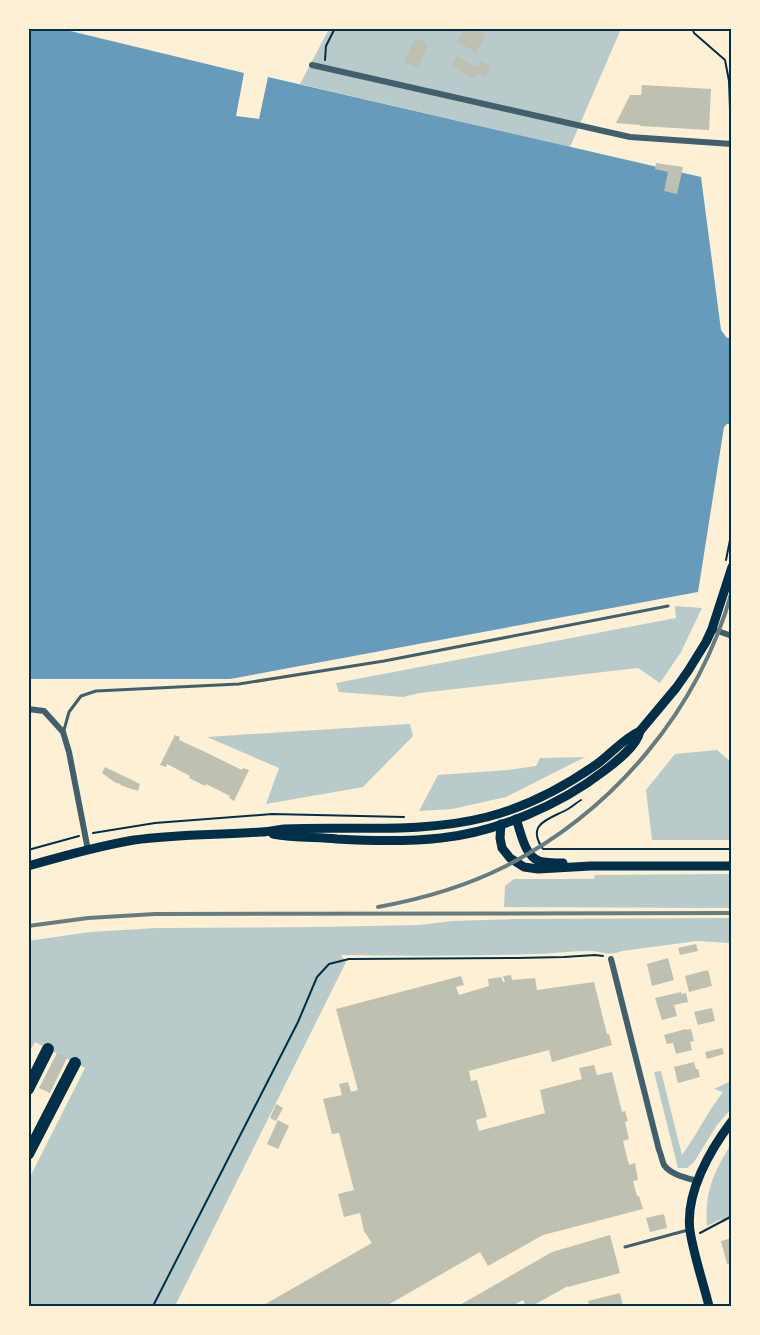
<svg xmlns="http://www.w3.org/2000/svg" width="760" height="1335" viewBox="0 0 760 1335" font-family="Figtree,sans-serif">
<rect width="100%" height="100%" fill="#fdf0d5"/>
<g fill="#b9caca">
<polygon points="329,29 621,29 570,147 300,84"/>
<polygon points="675,606 702,608 681,652 660,683 638,668 420,693 403,697 339,692 336,683 676,618"/>
<polygon points="410,724 413,736 363,787 266,804 279,768 207,737"/>
<polygon points="717,750 731,762 731,840 652,840 646,790 675,754"/>
<polygon points="585,757 506,797 452,809 419,811 438,775 508,770 536,766 540,758"/>
<polygon points="731,874 731,908 504,907 505,886 514,879 594,879 595,875"/>
<path d="M731,918V945L729,943L697,941L622,951C606,957 602,950 586,951C569,951 552,954 535,954C470,956 406,956 341,955L346,962L175,1306H29V1179L85,1068L35,1042L29,1053L28,941L90,932L156,928L317,927L419,925L452,921L514,919Z"/>
<path d="M661,1071L682,1155C697,1135 707,1112 723,1092L714,1089L731,1081V1109L717,1125L694,1162L687,1168H678L654,1072Z"/>
<path d="M731,1144V1218L723,1223L721,1219L707,1226C705,1190 713,1174 731,1144Z"/>
</g>
<polygon fill="#669bbc" points="29,29 62,29 244,73 236,116 259,119 268,77 701,177 721,330 727,338 731,338 732,424 727,424 724,427 698,592 230,679 29,679"/>
<g fill="#bec0b2">
<polygon points="464,28 476,28 486,34 476,52 457,42"/>
<polygon points="415,38 428,44 418,68 404,62"/>
<polygon points="456,56 478,67 481,61 491,66 485,77 477,73 474,78 451,66"/>
<polygon points="642,85 711,89 709,130 640,126 640,125 616,123 630,95 641,95"/>
<polygon points="656,163 683,167 677,194 664,191 668,172 655,169"/>
<polygon points="175,735 180,737 179,740 203,751 242,770 243,768 249,770 234,801 229,798 230,796 206,784 205,786 189,778 190,776 167,764 166,767 160,765"/>
<polygon points="105,767 140,784 138,791 120,785 121,784 116,783 102,773"/>
<polygon points="696,944 698,951 680,955 678,948"/>
<polygon points="668,958 674,980 652,986 647,964"/>
<polygon points="708,970 712,986 689,992 685,976"/>
<polygon points="511,975 512,980 535,978 537,990 594,982 607,1034 609,1034 612,1045 552,1062 549,1050 469,1071 471,1081 477,1080 487,1117 476,1120 479,1131 545,1113 540,1090 582,1079 579,1068 594,1065 597,1075 612,1072 622,1112 625,1111 628,1121 625,1122 629,1139 623,1141 629,1165 635,1163 638,1180 633,1181 637,1196 639,1196 643,1209 543,1235 488,1266 480,1252 386,1306 262,1306 372,1243 364,1231 360,1213 344,1217 338,1194 354,1190 339,1133 332,1134 323,1099 342,1095 339,1084 348,1082 351,1092 358,1090 336,1009 461,976 464,985 456,987 459,995 489,986 488,979 501,977 503,982 505,982 503,976"/>
<polygon points="681,992 681,994 686,993 688,1002 674,1005 677,1016 662,1020 655,998"/>
<polygon points="712,1008 715,1021 698,1025 694,1012"/>
<polygon points="686,1029 686,1030 691,1029 694,1041 690,1042 692,1050 676,1054 673,1043 667,1044 664,1035"/>
<polygon points="722,1048 724,1054 707,1059 705,1052"/>
<polygon points="57,1053 67,1058 50,1093 39,1088"/>
<polygon points="694,1062 696,1069 698,1069 700,1077 678,1083 674,1067"/>
<polygon points="276,1104 283,1108 276,1121 270,1118"/>
<polygon points="278,1120 289,1126 278,1149 267,1144"/>
<polygon points="664,1214 667,1228 650,1232 646,1218"/>
<polygon points="610,1235 620,1273 568,1287 568,1286 532,1306 526,1306 523,1300 512,1306 458,1306 552,1252"/>
<polygon points="732,1238 732,1263 727,1264 721,1241"/>
<polygon points="620,1293 623,1306 590,1306 588,1301"/>
</g>
<g fill="none" stroke-linecap="round" stroke-linejoin="round">
<g stroke="#003049" stroke-width="2">
<polyline points="692,28 694,33 725,60 729,81 731,137"/>
<polyline points="325,60 326,46 335,28"/>
<polyline points="726,560 732,530"/>
<path d="M581,800C576,803 573,806 568,809C550,819 525,823 543,849H732"/>
<polyline points="93,833 155,823 272,814 404,817"/>
<polyline points="28,850 79,836"/>
<polyline points="700,1233 732,1216"/>
<polyline points="153,1306 298,1022 317,977 329,964 349,959 517,958 564,957 595,955 603,956"/>
</g>
<g stroke="#3f606c" stroke-width="3">
<polyline points="64,730 69,712 81,696 96,691 239,684 384,661 668,606"/>
<polyline points="625,1247 688,1230"/>
</g>
<g stroke="#3f606c" stroke-width="6">
<polyline points="312,65 630,137 732,144"/>
<polyline points="712,629 732,636"/>
<polyline points="28,709 44,711 63,732 69,752 88,850"/>
<path d="M611,959L659,1150C661,1154 662,1161 664,1165C671,1175 687,1178 698,1181"/>
</g>
<g stroke="#003049" stroke-width="9">
<path d="M516,819C521,832 524,855 539,861C545,863 555,863 563,863"/>
<polyline points="501,824 500,838 502,848 510,858 524,867 538,869 591,866 732,866"/>
<path d="M273,834C294,838 316,837 337,839C372,841 406,842 441,838C497,832 560,805 604,771C616,762 637,746 640,731L676,688L688,671L706,642L712,629L732,567"/>
<path d="M28,866C63,856 98,846 134,840C177,834 219,835 261,832C269,832 276,830 284,829C352,826 420,834 487,817C526,807 564,787 597,764C612,753 624,738 640,731"/>
<path d="M709,1306C703,1282 694,1256 690,1231C685,1193 710,1150 732,1121"/>
</g>
<g stroke="#003049" stroke-width="12">
<polyline points="28,1089 48,1049"/>
<polyline points="28,1154 75,1063"/>
</g>
<g stroke="#657d81" stroke-width="4">
<path d="M378,907C422,899 464,887 504,867C614,811 699,710 732,591"/>
<polyline points="28,926 88,918 155,914 732,913"/>
</g>
</g>
<rect width="760" height="1335" fill="none" stroke="#fdf0d5" stroke-width="60"/>
<rect x="30" y="30" width="700" height="1275" fill="none" stroke="#003049" stroke-width="2"/>
</svg>
